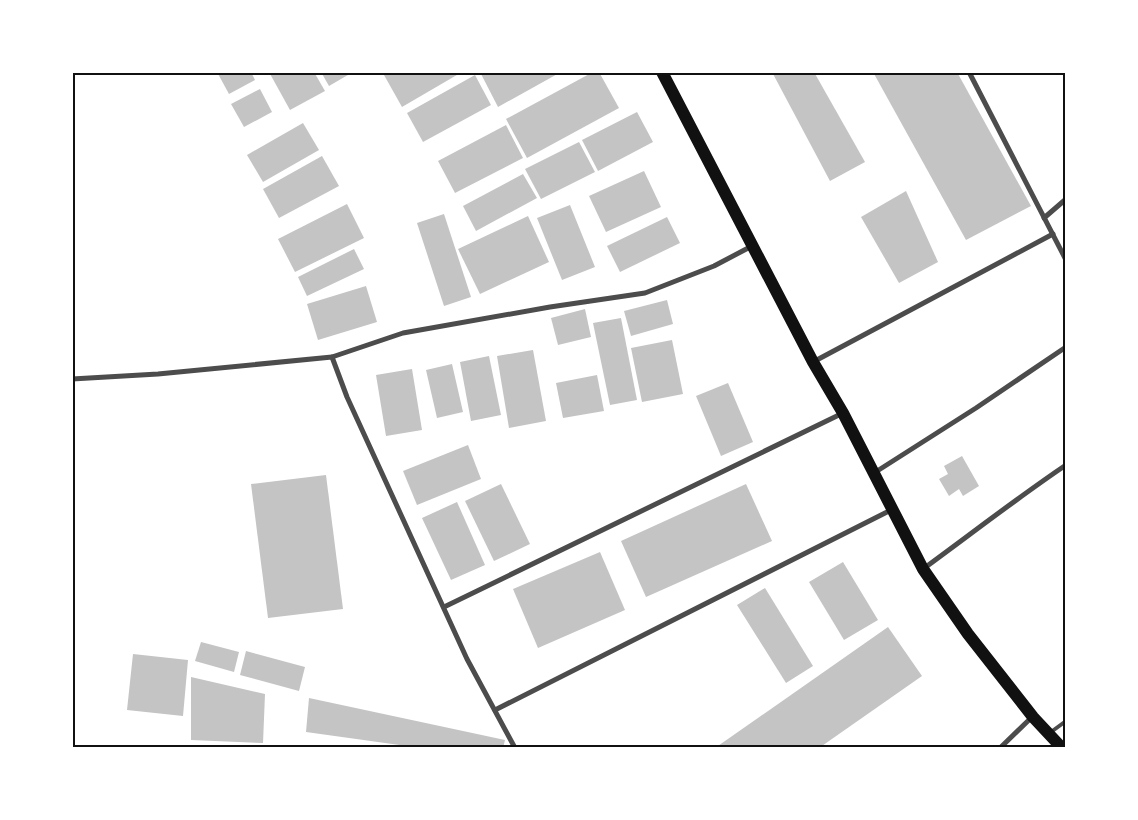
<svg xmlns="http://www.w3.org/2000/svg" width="1138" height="820" viewBox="0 0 1138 820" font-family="'Sofia Sans Condensed',sans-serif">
<rect width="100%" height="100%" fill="#fff"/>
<g fill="#c4c4c4">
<polygon points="217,72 251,72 255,80 229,94"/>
<polygon points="269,72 314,72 325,91 290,110"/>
<polygon points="321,72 353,72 329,86"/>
<polygon points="389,72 462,72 402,107 384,75"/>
<polygon points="480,72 561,72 498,107"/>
<polygon points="593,72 599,72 619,108 527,158 506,119"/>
<polygon points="772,72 814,72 865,162 830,181"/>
<polygon points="873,72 957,72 1031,206 966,240"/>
<polygon points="475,75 491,105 423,142 407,113"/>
<polygon points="260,89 272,112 244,127 231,104"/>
<polygon points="637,112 653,142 598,171 582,140"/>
<polygon points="303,123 319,150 263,182 247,155"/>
<polygon points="506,125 523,158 455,193 438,161"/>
<polygon points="579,142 595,172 541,199 525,169"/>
<polygon points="322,156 339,186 279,218 263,189"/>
<polygon points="644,171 661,207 606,232 589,196"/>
<polygon points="523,174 537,198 476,231 463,206"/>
<polygon points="906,191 938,262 899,283 861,217"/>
<polygon points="347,204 364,238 295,272 278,239"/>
<polygon points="570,205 595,267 562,280 537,218"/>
<polygon points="444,214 471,297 444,306 417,223"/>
<polygon points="528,216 549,262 480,294 458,249"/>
<polygon points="667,217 680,243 620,272 607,246"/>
<polygon points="354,249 364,269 307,296 298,277"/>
<polygon points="366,286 377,322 318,340 307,304"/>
<polygon points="667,300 673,324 631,336 624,311"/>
<polygon points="585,309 591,337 558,345 551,318"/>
<polygon points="621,318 637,400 610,405 593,323"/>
<polygon points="672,340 683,394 642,402 631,348"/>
<polygon points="533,350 546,421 509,428 497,356"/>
<polygon points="489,356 501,415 471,421 460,362"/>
<polygon points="452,364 463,412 437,418 426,370"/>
<polygon points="412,369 422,430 386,436 376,375"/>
<polygon points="597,375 604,411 563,418 556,383"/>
<polygon points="728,383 753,442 721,456 696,396"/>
<polygon points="468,445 481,479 417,505 403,471"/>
<polygon points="962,456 979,486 963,496 959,489 949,496 939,479 948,474 944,466"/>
<polygon points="326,475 343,609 268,618 251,484"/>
<polygon points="501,484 530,544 494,561 465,501"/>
<polygon points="746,484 772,541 646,597 621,541"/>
<polygon points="457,502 485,565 451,580 422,518"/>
<polygon points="600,552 625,610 538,648 513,589"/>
<polygon points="843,562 878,620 844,640 809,582"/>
<polygon points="765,588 813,666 786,683 737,605"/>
<polygon points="888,627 922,676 819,748 715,748"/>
<polygon points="201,642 239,652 234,672 195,661"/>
<polygon points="246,651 305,667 299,691 240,675"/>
<polygon points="133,654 188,660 183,716 127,710"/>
<polygon points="191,677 265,694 263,743 191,740"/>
<polygon points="309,698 505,740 503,748 421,748 306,732"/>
</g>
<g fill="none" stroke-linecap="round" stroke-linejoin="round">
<polyline stroke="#4c4c4c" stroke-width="4" points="1051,732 1066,721"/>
<g stroke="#4c4c4c" stroke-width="5">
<polyline points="969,72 1066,260"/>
<polyline points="1044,218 1066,199"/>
<polyline points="332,357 347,397 467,659 515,748"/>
<polyline points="813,362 1053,234"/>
<polyline points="72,379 158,374 332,357 403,333 550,307 645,293 714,266 752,246"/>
<polyline points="874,473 976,408 1066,347"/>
<path d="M923,569C971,534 1017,498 1066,465"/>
<polyline points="444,607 843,413"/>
<polyline points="495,710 891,510"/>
<polyline points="1000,748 1032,717"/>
</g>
<polyline stroke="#111" stroke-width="12" points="662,72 813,362 843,413 923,569 968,634 1033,717 1062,748"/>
</g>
<rect width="1138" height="820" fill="none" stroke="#ffffff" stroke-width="148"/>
<rect x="74" y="74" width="990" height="672" fill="none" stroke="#111" stroke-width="2"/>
</svg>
